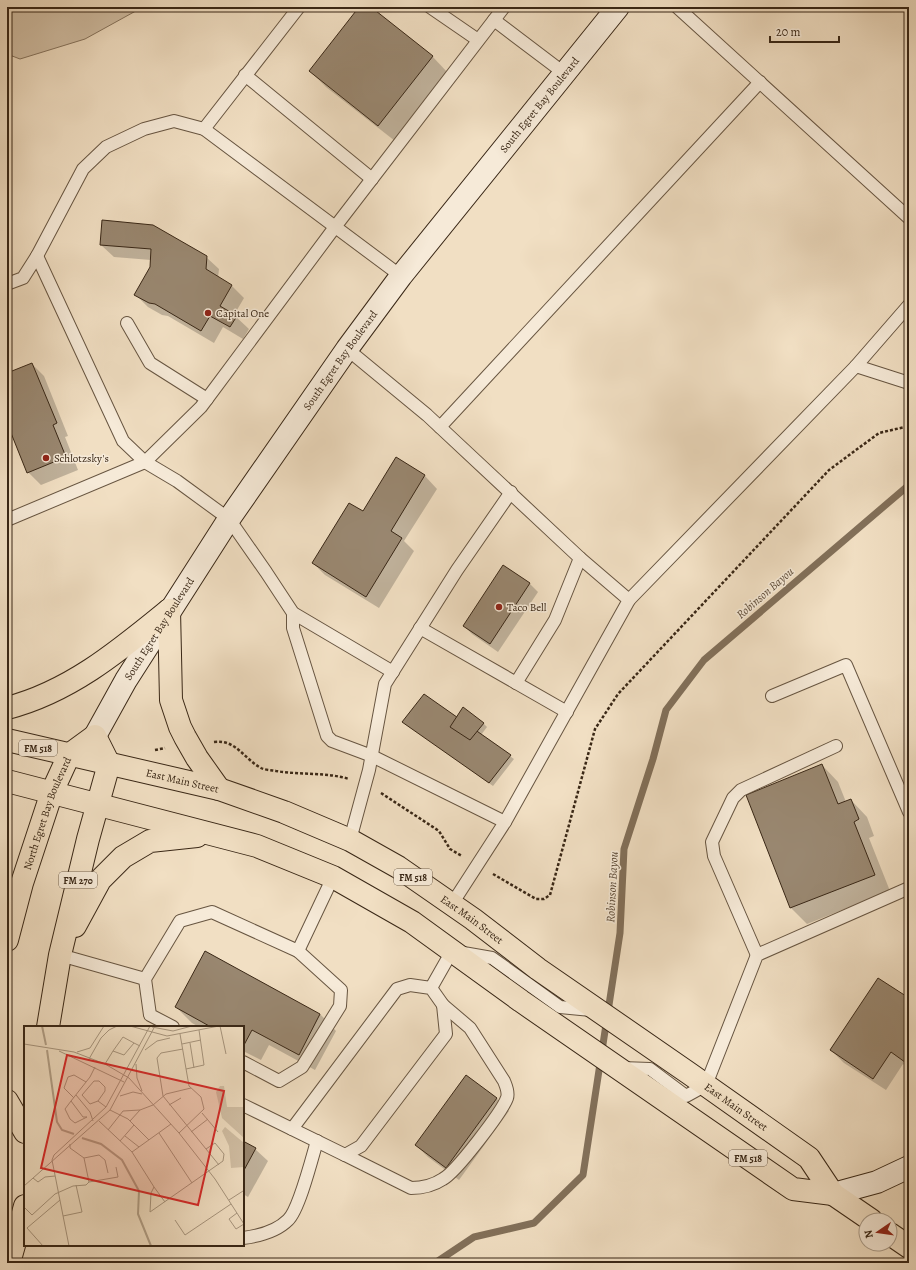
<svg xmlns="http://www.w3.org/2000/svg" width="916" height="1270" viewBox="0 0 916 1270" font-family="Alegreya,serif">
<rect width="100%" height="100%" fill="#f1dfc3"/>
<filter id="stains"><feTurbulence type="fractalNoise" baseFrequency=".005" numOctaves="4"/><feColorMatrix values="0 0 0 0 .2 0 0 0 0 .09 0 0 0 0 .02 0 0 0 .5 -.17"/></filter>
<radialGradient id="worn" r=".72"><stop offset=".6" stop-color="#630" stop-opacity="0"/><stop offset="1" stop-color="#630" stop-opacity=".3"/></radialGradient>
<polygon fill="#d2c0a6" stroke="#86745e" points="7,7 143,7 85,39 20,59 7,54"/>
<g fill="#0003">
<polygon points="360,7 369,7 432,56 448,73 395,141 326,87 310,71"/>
<polygon points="103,221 206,257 219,269 218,278 231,285 244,298 234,315 249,329 243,339 223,327 214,343 168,316 162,315 148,307 135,294 151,267 151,260 114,257 101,245"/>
<polygon points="32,364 44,376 68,436 65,437 78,470 41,485 28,472 7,420 7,374"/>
<polygon points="396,459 425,476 437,489 404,541 414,551 379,608 325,575 313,563 363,513"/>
<polygon points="504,566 530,584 538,592 498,652 472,634 464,626"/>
<polygon points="457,718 483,723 487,727 481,735 514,759 493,786 407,725"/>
<polygon points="822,765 838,782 846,802 851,800 867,817 874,836 869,838 890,891 807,924 791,908 747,795"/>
<polygon points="909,1000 909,1068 903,1064 886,1090 844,1063 831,1050"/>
<polygon points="176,1007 320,1014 336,1031 315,1070 269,1045 261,1060 243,1051 243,1027 199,1027 192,1023"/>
<polygon points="466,1076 497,1099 509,1111 459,1180 428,1157 416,1145"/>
<polygon points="243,1142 255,1149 268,1161 248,1197 243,1194"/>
</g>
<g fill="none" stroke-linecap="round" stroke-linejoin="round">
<polyline stroke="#82705a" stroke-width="7" points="435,1263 474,1237 534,1223 583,1175 620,933 624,849 653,759 666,710 704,660 909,485"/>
</g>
<g fill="#998770" stroke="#392716">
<polygon points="359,7 371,7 433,56 378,126 309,71"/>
<polygon points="102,220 153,225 207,256 206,269 232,285 220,306 237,316 230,327 210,316 201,331 155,304 149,303 134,295 150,267 151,249 100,245"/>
<polygon points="32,363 57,423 53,425 66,457 27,473 7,423 7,373"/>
<polygon points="396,457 425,475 391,531 402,538 366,597 312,563 349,503 363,511"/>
<polygon points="503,565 530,583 490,644 463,626"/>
<polygon points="424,694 511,755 489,783 402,722"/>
<polygon points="463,707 484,723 470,740 450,727"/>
<polygon points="822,764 838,804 851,799 859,819 854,822 875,875 790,908 746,795"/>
<polygon points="205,951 320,1014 299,1055 252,1030 244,1045 243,1027 211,1027 175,1007"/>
<polygon points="878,978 909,998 909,1065 891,1052 873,1079 830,1050"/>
<polygon points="466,1075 497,1098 446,1168 415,1145"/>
<polygon points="243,1141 256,1148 243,1172"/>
</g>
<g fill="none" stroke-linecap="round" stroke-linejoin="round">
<defs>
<g id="lane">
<polyline points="430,7 478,40"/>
<polyline points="677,7 909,218"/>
<polyline points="494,20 564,73"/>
<polyline points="245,75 372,179"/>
<polyline points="204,129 299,7"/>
<polyline points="37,256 123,441 145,462 177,481 229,519 266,572 293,613 393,672"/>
<polyline points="7,284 23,278 37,256 83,169 106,147 144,129 174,121 204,129 401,276"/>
<polyline points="127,323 150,363 207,399"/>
<polyline points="347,349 427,415 580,558 629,600 505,822 452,904"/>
<polyline points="856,366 909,305"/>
<polyline points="440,427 760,82"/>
<polyline points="7,520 145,462 201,407 335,227 504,7"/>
<polyline points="629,600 856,366 909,383"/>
<polyline points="293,613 293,628 327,736 332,741 372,756 505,822"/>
<polyline points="420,628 567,712"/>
<polyline points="516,683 555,620 580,558"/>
<polyline points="772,696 846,665 909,812"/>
<polyline points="350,840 369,770 385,684 457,570 511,492"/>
<polyline points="60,955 145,979"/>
<polyline points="757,955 714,856 712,842 733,798 741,790 836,746"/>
<polyline points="431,988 452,951 492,958 560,1007 591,1010"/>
<polyline points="173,1027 150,1015 145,979 180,921 212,912 298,951 333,877"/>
<polyline points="243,1062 279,1081 302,1067 340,1006 341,990 298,951"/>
<polyline points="622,1068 650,1069 686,1096 706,1085 757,955 909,888"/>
<polyline points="243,1105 345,1155 361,1146 446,1034 443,1005"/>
<path d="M292,1129L397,989L410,985L431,988L443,1005L470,1028L504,1081C506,1086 509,1092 507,1098C502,1112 456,1172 443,1179C434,1185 422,1188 411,1188L345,1155"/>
<path d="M243,1238C259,1236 276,1232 288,1220C299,1210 312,1158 317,1141"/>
</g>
<g id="secondary">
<path id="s1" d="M95,736L126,680L229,519L347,349L401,276L618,7"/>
<polyline points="833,1194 877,1182 909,1167"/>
</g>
<g id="primary">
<polyline points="169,610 171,700 180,727 185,737 197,758 219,789"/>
<path d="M7,708C70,692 120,650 169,610"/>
<path id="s2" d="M7,740L219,789L284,812L350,840L398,867L473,919L538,969L690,1074L809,1158L833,1194L871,1220"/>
<polyline points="7,781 257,846 333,877 412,922 521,1001 793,1189 833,1194"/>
<polyline points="75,926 100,880 123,857 150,841 197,836"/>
<path id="s3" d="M7,940L22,883L52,792L69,755L95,736L109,764L88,839L60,955L48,1027"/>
<polyline points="7,1101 25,1132"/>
<polyline points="890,1234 909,1247"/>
<polyline points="9,1263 25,1206"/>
</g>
</defs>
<use href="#lane" stroke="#675541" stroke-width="14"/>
<use href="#secondary" stroke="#392716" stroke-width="24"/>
<use href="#primary" stroke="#392716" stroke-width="24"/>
<g stroke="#392716" stroke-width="2.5" stroke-dasharray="3 2" stroke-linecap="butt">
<path d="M214,742C236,739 244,759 261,768C265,770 271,770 276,771C300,775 326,772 349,779"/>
<polyline points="155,750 165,748"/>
<polyline points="381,793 439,831 450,849 462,856"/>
<polyline points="493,874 536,899 544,899 550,895 595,729 618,694 829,470 879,433 909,426"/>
</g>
<use href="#lane" stroke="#f6ead8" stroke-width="12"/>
<use href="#secondary" stroke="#f6ead8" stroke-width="22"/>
<use href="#primary" stroke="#f1dfc3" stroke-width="22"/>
</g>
<g fill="#8f2418" stroke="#f6ead8" stroke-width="1.5">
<circle cx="208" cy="313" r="4"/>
<circle cx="46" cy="458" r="4"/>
<circle cx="499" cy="607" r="4"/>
</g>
<g text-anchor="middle" stroke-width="3" stroke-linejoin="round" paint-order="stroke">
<g fill="#f6ead8" stroke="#726250" stroke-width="1">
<rect x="19" y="740" width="38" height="16" rx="3"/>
<rect x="394" y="869" width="38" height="16" rx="3"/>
<rect x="59" y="872" width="38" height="16" rx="3"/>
<rect x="729" y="1150" width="38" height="16" rx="3"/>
</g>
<g font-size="10" font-weight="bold" fill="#392716">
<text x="38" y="752">FM 518</text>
<text x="413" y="881">FM 518</text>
<text x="78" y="884">FM 270</text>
<text x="748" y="1162">FM 518</text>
</g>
<g font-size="11" fill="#392716" stroke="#f6ead8">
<text dy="4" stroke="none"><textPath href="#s1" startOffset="773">South Egret Bay Boulevard</textPath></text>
<text dy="4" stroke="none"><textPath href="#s1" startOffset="449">South Egret Bay Boulevard</textPath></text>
<text dy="4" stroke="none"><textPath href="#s1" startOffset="125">South Egret Bay Boulevard</textPath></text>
<text dy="4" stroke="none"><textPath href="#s2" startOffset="180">East Main Street</textPath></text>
<text dy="4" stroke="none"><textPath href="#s3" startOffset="133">North Egret Bay Boulevard</textPath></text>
<text dy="4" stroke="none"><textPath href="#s2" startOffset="504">East Main Street</textPath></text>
<text dy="4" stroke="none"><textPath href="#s2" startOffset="828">East Main Street</textPath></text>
</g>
<g font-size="11" fill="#392716" stroke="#f6ead8" text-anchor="start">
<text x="216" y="317">Capital One</text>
<text x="54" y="462">Schlotzsky's</text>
<text x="507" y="611">Taco Bell</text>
</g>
<g font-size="12" font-style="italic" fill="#5d4b38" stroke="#f6ead8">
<text transform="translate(765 593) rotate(-41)" y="4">Robinson Bayou</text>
<text transform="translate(612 887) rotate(-87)" y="4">Robinson Bayou</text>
</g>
</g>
<g transform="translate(24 1026)">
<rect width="220" height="220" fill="#f1dfc3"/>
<path d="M196,60H200L203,81H220V112L198,92L192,66ZM201,101L220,117V141L207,142L205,120L198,105Z" fill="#d2c0a6"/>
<path fill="none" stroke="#b2a088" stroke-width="2" d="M18,0L22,19M23,24L33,96L38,104L50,108M58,112L77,118L98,134L115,165L114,188L127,220"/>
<path fill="none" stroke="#a7957e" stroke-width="1" d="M106,0L143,10L195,0M196,0L202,28M128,1L149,5L168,0M166,17L170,42M0,18L50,26L81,38L105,52L155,107L191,153L220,198M158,18L177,14M159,23L137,27L133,32L139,70L195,139M121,24L133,15L146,12M35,25L100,56M89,25L99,11L110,17M53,26L66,22L80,0M65,33L77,12L85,4L93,0M81,38L89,25L100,29L110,17L116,20M112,38L113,52L118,65M162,43L180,39L175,4M75,55L81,61V65L74,75L82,81M52,69L66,86L69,95M96,70L109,66L118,68M50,72L40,62L44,51L50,49L62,56M47,75L41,83L46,93L51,97L63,91M74,75L66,78L58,69L70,55H75M145,79L157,72M86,84L104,93L125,114M178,87L194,106M63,91H59L47,75L66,51L71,41M75,95L108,126L147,98M106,95L116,84L129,79L142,68L167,62M84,104L99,85L116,84M167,106L184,93M135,107L168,157M155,107L180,83L177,71L165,60L156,8M101,110L115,121M96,115L110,99M108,126L130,161L127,167L126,186L199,135L200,128L191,117L182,123M60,132L75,129L81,134L84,147M28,134L45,220M28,134L30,129L82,81L126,0M9,152L14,156L21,151L31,150M65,156L94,151L92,141M0,160L86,84L131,0M130,161L141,176M205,174L219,165M0,181L8,189L31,168L49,160L62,159L65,156L60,132L46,122V118M213,187L205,193L212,203L220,198M39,190L58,186L52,159M151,194L161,209L207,178M19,220L3,202L36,174"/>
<path fill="#d62828" fill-opacity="0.15" stroke="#d62828" stroke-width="2" d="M43,29L200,65L174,179L17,142Z"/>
<rect width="220" height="220" fill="none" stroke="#392716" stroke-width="2"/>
</g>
<rect width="916" height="1270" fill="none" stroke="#f1dfc3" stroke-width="24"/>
<rect x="8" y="8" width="900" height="1254" fill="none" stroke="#392716" stroke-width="2"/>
<rect x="12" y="12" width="892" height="1246" fill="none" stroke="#392716"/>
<g transform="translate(878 1232) rotate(257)"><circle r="19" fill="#f6ead8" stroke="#aa9c8a"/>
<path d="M0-3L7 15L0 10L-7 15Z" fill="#8f2418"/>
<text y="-6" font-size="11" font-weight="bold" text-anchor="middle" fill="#392716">N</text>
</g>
<path d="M770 36v6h69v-6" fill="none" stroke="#392716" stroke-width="2"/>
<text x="776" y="36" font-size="12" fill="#392716" stroke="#f6ead8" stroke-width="3" paint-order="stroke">20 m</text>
<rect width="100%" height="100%" filter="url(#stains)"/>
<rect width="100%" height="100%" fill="url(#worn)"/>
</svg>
